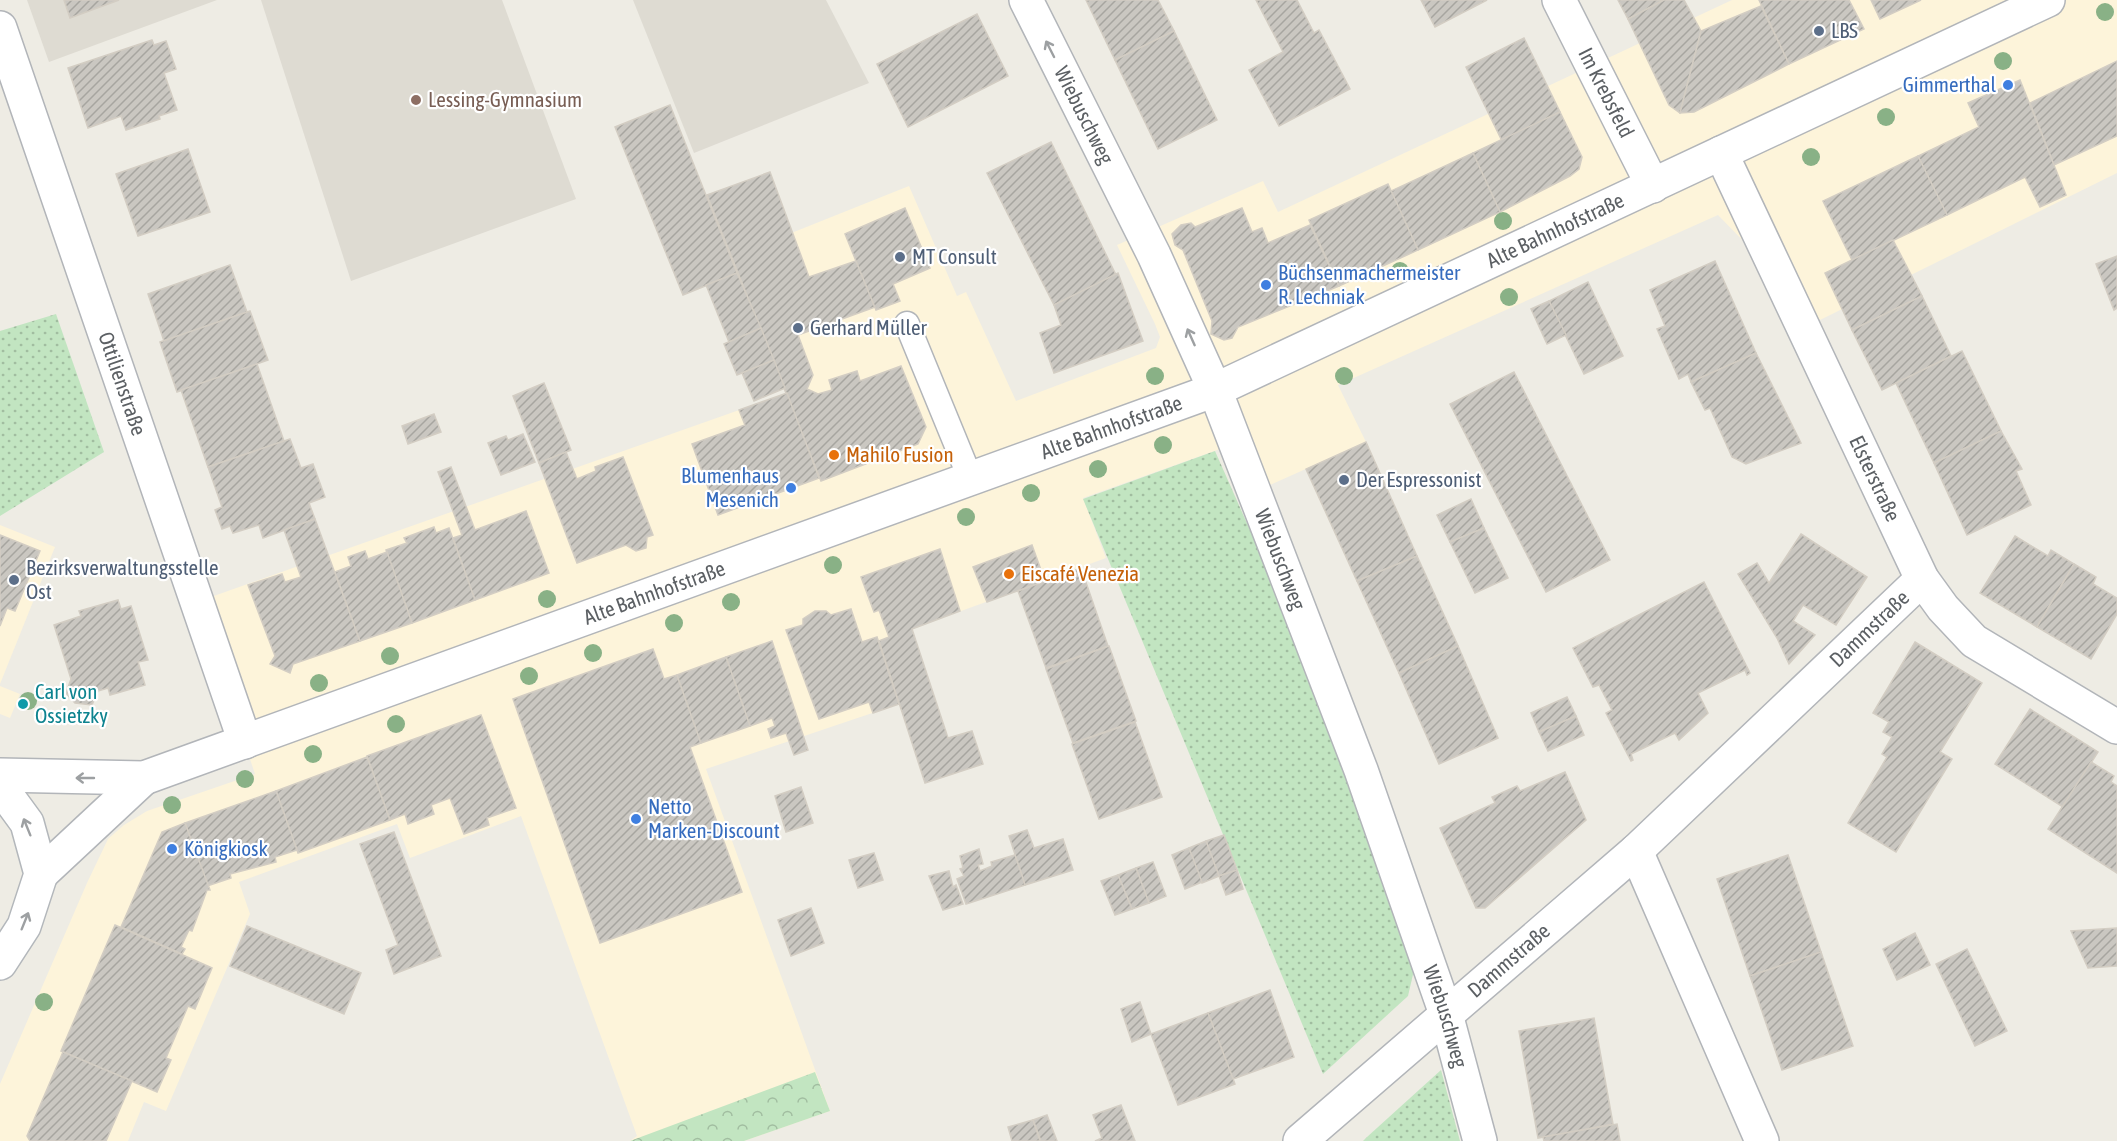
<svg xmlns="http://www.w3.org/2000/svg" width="2117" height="1141" viewBox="0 0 2117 1141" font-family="'Asap Condensed',sans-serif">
<defs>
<pattern id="forest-crowns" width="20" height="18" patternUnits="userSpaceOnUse" patternTransform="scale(1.5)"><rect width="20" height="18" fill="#c2e5c1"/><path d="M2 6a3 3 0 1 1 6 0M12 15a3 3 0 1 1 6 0" fill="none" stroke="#a1bda0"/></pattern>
<pattern id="park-dots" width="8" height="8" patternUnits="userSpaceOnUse" patternTransform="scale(1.5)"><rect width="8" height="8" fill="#c2e5c1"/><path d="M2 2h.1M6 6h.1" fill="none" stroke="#a1bda0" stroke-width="1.8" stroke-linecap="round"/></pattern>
<pattern id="building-hatch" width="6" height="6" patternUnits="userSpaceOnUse" patternTransform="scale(1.5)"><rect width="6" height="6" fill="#cac7c1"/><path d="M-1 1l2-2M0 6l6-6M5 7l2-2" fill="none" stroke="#a7a5a0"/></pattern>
</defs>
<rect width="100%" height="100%" fill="#eeece4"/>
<g fill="#fdf4da">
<polygon points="1732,0 2117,0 2117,173 1820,320 1718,215 1338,385 1366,442 1268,486 1248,439 1083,498 1106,558 879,641 899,704 706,769 830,1111 744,1141 630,1141 637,1136 521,816 410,858 397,824 239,882 250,914 166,1111 144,1102 128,1141 0,1141 0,1084 87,883 108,839 124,825 147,811 255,774 197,602 787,393 731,257 909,186 957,296 966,292 1016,401 1156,348 1160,337 1155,324 1117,245 1263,181 1278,212"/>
<polygon points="0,525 55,547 0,684"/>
<polygon points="0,686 20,694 10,718 0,714"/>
</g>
<g fill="#dedbd2">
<polygon points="27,0 217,0 49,62"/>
<polygon points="261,0 502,0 576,199 351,281"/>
<polygon points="633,0 826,0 869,83 694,153"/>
</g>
<polygon fill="url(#forest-crowns)" points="815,1072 830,1111 744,1141 630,1141"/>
<g fill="url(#park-dots)">
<polygon points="56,314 104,452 0,516 0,331"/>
<polygon points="1215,451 1288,616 1353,786 1414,970 1408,996 1323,1074 1083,499"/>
<polygon points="1441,1070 1460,1141 1363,1141 1367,1137"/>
</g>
<g fill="url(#building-hatch)" stroke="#d3cdc3" stroke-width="1.5">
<polygon points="64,0 119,0 70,18"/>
<polygon points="1086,0 1158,0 1174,31 1115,60"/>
<polygon points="1256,0 1297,0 1314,33 1319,30 1350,89 1279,126 1249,70 1283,52"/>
<polygon points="1421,0 1487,0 1435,27"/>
<polygon points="1618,0 1664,0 1628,19"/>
<polygon points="1664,0 1684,0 1701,31 1680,113 1669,105 1628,19"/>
<polygon points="1759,0 1849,0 1864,29 1789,64"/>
<polygon points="1871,0 1921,0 1880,19"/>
<polygon points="1761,6 1789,64 1694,112 1680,113 1701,31"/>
<polygon points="977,14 1008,76 908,127 877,64"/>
<polygon points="1174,31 1217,120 1158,149 1115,60"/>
<polygon points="1524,38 1560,112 1502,141 1466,67"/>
<polygon points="152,40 154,45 166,41 176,69 164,73 177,110 159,116 160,119 126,130 121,116 88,128 68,68"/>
<polygon points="2117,61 2117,136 2054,165 2030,103"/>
<polygon points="2020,80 2066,195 2040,207 2025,177 1947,215 1918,156 1979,127 1968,103"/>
<polygon points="670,105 737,273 683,295 615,127"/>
<polygon points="1560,112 1582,157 1579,169 1570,176 1500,212 1473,153"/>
<polygon points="1051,142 1116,275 1054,305 987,173"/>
<polygon points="188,149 210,212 138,236 116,174"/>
<polygon points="1473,153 1500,212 1418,250 1391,191"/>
<polygon points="1918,156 1947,215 1852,260 1823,201"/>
<polygon points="770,172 809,277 856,261 875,307 798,335 813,375 807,389 818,394 832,390 829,380 857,371 860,381 901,366 926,427 918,444 821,481 707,195"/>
<polygon points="1388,184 1418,250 1339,286 1309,220"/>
<polygon points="905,208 930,268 893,284 900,301 876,310 845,234"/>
<polygon points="1242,208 1252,232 1262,228 1268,243 1310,225 1339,286 1238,327 1232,338 1224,340 1211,334 1212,321 1183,250 1175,245 1172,234 1181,225 1191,223 1195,227"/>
<polygon points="1893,240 1922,296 1852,330 1825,273"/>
<polygon points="2117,256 2117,308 2114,310 2096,264"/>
<polygon points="1715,261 1756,353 1691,382 1688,374 1679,379 1657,329 1665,326 1650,290"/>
<polygon points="230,265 247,312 164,341 148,294"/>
<polygon points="737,273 761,328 729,342 706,285"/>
<polygon points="1118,273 1143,341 1054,373 1040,333 1061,325 1054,305"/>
<polygon points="1588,282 1623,356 1584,374 1549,301"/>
<polygon points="1922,296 1951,356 1882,390 1852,330"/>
<polygon points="1549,301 1566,335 1547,344 1531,309"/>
<polygon points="250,311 268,360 177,392 160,342"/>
<polygon points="761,328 774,360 737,375 724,344"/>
<polygon points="1962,351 2001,431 1934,463 1896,383"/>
<polygon points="1756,353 1801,443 1746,464 1732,457 1710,408 1705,410 1691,382"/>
<polygon points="774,360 785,388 754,401 742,373"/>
<polygon points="257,364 284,441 208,467 181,390"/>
<polygon points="1514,372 1610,560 1546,592 1450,404"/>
<polygon points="544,383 571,450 539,463 513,396"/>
<polygon points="787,393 819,478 718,515 692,444 745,425 739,410"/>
<polygon points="434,414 441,432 408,444 402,426"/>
<polygon points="2001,431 2022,469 2016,471 2031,505 1967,535 1934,463"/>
<polygon points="523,434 535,462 501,475 488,443 506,436 508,440"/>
<polygon points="290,439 301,468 313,464 325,497 309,503 315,519 263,538 259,525 233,533 230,526 222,529 215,510 222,507 208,467"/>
<polygon points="1366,442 1417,556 1357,581 1306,469"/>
<polygon points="566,452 577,479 596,471 595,467 623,457 653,535 647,537 646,548 636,551 626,545 577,563 539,463"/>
<polygon points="451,467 475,530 526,511 549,573 475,600 453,538 462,535 438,472"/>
<polygon points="1471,499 1484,528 1450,542 1437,515"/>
<polygon points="315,519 360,641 293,664 290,673 270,664 275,656 248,585 282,574 285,582 301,577 284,530"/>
<polygon points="434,527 436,533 449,528 475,600 412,623 386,550 407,543 404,538"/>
<polygon points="1484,528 1508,578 1475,593 1450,542"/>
<polygon points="1801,534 1867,577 1836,625 1803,605 1793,621 1815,635 1789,664 1777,638 1738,574 1757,563 1769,583"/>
<polygon points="0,535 40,551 15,611 7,608 0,626"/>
<polygon points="2015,536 2048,556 2051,550 2074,564 2037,627 1980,593"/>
<polygon points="1032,545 1045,581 987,602 973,567"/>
<polygon points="940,549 960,611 912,629 948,738 972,731 983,764 925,783 879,641 889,637 879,610 874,612 861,577"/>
<polygon points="365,551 368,559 387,552 412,623 360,641 335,572 351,566 348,557"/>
<polygon points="1417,556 1458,646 1399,673 1357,581"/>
<polygon points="2074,564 2096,577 2093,584 2117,598 2117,614 2091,659 2037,627"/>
<polygon points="1081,568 1108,646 1046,668 1018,591"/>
<polygon points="1704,582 1750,673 1747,675 1745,670 1698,693 1708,713 1679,740 1675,733 1631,754 1633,760 1631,761 1606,713 1612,710 1599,685 1593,687 1573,648"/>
<polygon points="118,600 121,609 131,606 148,660 138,662 145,685 110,695 108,688 98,691 92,705 75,703 66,693 71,679 54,625 81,616 79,611"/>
<polygon points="851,609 862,642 877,637 899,704 873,713 869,702 819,719 786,630 803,625 803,619 815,611 826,611 831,615"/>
<polygon points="772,641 808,750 794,755 786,733 771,738 768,729 775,726 772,718 750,726 726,657"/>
<polygon points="1915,642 1982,683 1940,752 1952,759 1896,852 1848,823 1887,757 1882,754 1892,737 1883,732 1889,722 1873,713"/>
<polygon points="1109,646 1136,721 1073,743 1046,669"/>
<polygon points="1458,646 1498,738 1439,764 1399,673"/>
<polygon points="653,649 664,679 677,675 701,743 690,747 742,892 600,943 513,699"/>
<polygon points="726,657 750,726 701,743 677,675"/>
<polygon points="1567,697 1576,716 1539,732 1531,713"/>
<polygon points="2030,709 2098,752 2063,807 1995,764"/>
<polygon points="481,715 516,808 487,818 489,825 464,834 450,798 431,805 434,814 408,824 405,814 390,820 367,756"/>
<polygon points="1576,716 1584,735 1548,751 1539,732"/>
<polygon points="1135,722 1162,797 1099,819 1072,744"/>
<polygon points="367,757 390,820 298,853 276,791"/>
<polygon points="2091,762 2114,776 2111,782 2117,786 2117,873 2048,829"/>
<polygon points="1565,772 1586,820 1485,908 1476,908 1440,828 1495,803 1492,797 1517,786 1520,791"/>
<polygon points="801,787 813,823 786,832 775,796"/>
<polygon points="276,791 297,850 275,857 276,862 230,874 231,878 207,886 185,823"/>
<polygon points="185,823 210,890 207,890 192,931 189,930 181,947 185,949 182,954 121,927 162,832"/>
<polygon points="1027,830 1034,848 1063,839 1073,870 1025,885 1009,836"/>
<polygon points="394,832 441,956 394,974 386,950 398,945 360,844"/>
<polygon points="1224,835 1237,870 1219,876 1206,841"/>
<polygon points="1206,841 1219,876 1202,883 1189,848"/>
<polygon points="1189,848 1202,882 1185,889 1172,855"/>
<polygon points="979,849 983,864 978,865 980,871 992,866 991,862 1015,855 1025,885 966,904 957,879 964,876 960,869 963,868 960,856"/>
<polygon points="874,853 883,880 858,888 849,860"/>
<polygon points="1788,855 1821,952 1750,976 1717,879"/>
<polygon points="1153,862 1166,896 1149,903 1136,868"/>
<polygon points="1136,868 1149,903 1132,909 1118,875"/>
<polygon points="1237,870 1243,889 1226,895 1219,876"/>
<polygon points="949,871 953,887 956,885 963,904 943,910 929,876"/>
<polygon points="1118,875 1132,909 1115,915 1101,881"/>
<polygon points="811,908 824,943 791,956 778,920"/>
<polygon points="115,925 212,968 195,1009 188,1006 166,1058 171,1060 157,1092 61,1051"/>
<polygon points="247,926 361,973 344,1014 230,966"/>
<polygon points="2117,928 2117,966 2088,968 2071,931"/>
<polygon points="1915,933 1930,965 1897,980 1883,949"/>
<polygon points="1967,949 2007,1031 1975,1046 1936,964"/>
<polygon points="1821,952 1853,1046 1782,1070 1750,976"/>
<polygon points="1270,990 1294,1057 1233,1079 1208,1013"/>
<polygon points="1140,1002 1151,1034 1132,1042 1121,1009"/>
<polygon points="1208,1013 1235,1084 1178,1105 1151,1034"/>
<polygon points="1594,1018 1613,1124 1538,1138 1519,1031"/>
<polygon points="63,1052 132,1081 106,1141 30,1141 27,1136"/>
<polygon points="1121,1105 1135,1141 1095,1141 1102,1138 1093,1115"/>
<polygon points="1047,1115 1057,1141 1041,1141 1033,1120"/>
<polygon points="1033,1120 1040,1141 1012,1141 1008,1127"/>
<polygon points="1617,1124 1620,1141 1544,1141 1543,1137"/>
</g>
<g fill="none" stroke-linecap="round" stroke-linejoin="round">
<defs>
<polyline id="lane" points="907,324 971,480"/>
<g id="street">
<path id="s1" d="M1026,0L1154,255L1215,390L1361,770L1446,1014L1480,1141"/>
<path id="s2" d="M1559,0L1653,186"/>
<path id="s3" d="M0,28L245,742"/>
<path id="s4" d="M1721,153L1922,579L1943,608L1974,641L2117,727"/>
<path id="s5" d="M0,775L144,778L1215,390L2048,0"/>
<polyline points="1636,851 1762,1141"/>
<polyline points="41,874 144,778"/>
<path id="s6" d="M1300,1141L1636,851L1922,579"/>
</g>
<polyline id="secondary" points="0,786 27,823 41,874 24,926 0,963"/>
</defs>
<use href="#lane" stroke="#b2b5b9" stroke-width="27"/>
<use href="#street" stroke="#b2b5b9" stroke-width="36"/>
<use href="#secondary" stroke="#b3b7bb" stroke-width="36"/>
<use href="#lane" stroke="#fff" stroke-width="24"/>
<use href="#street" stroke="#fff" stroke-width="33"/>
<use href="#secondary" stroke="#fff" stroke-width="33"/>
</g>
<g fill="#89b186">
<circle cx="2105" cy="12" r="9"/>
<circle cx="2003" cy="61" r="9"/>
<circle cx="1886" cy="117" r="9"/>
<circle cx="1811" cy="157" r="9"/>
<circle cx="1503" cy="221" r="9"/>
<circle cx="1400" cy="271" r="9"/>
<circle cx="1509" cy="297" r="9"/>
<circle cx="1155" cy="376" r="9"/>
<circle cx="1344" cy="376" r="9"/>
<circle cx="1163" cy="445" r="9"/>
<circle cx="1098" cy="469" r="9"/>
<circle cx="1031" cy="493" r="9"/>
<circle cx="966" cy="517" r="9"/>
<circle cx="833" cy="565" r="9"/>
<circle cx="547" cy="599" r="9"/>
<circle cx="731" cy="602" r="9"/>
<circle cx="674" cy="623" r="9"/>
<circle cx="593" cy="653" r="9"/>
<circle cx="390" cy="656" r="9"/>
<circle cx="529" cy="676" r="9"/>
<circle cx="319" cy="683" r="9"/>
<circle cx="28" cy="701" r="9"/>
<circle cx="396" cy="724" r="9"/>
<circle cx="313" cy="754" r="9"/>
<circle cx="245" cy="779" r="9"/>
<circle cx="172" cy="805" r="9"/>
<circle cx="44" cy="1002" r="9"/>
</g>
<defs><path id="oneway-shaft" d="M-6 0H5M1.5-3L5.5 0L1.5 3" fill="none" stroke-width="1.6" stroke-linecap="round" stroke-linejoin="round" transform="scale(1.5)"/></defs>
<g stroke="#9da0a2">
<use href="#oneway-shaft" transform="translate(1050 49) rotate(-117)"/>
<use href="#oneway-shaft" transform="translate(1191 337) rotate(-114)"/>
<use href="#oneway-shaft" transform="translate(85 778) rotate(-180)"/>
<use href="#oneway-shaft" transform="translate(27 827) rotate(-112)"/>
<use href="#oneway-shaft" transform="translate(25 921) rotate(-68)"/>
</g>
<g fill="#5c6f8a" stroke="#fff" stroke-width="2">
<circle cx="1819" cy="31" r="6"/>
<circle cx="900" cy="257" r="6"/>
<circle cx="798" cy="328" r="6"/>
<circle cx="1344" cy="480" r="6"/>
<circle cx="14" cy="580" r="6"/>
</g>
<g fill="#3f7fe0" stroke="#fff" stroke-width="2">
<circle cx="2008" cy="85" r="6"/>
<circle cx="1266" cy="285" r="6"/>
<circle cx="791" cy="488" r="6"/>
<circle cx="636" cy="819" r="6"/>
<circle cx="172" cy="849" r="6"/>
</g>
<circle fill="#8d6e63" stroke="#fff" stroke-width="2" cx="416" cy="100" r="6"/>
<g fill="#e8710a" stroke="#fff" stroke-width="2">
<circle cx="834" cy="455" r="6"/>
<circle cx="1009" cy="574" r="6"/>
</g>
<circle fill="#0f9aa8" stroke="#fff" stroke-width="2" cx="23" cy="704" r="6"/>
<g text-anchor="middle" stroke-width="4.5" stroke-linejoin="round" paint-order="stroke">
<g font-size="21" fill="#4e5e75" stroke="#fff" text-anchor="start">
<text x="1831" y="38">LBS</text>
<text x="912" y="264">MT Consult</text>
<text x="810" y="335">Gerhard Müller</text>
<text x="1356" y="487">Der Espressonist</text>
<text x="26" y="575">Bezirksverwaltungsstelle<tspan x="26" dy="24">Ost</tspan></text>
</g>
<g font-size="21" fill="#366cbe" stroke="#fff" text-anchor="start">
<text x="1996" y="92" text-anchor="end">Gimmerthal</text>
<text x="1278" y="280">Büchsenmachermeister<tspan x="1278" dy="24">R. Lechniak</tspan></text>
<text x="779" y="483" text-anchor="end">Blumenhaus<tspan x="779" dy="24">Mesenich</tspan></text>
<text x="648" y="814">Netto<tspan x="648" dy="24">Marken-Discount</tspan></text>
<text x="184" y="856">Königkiosk</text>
</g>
<g font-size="21" fill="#5c6064" stroke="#fff">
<text dy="7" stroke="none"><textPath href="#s2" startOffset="104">Im Krebsfeld</textPath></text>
<text dy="7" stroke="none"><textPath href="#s1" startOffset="129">Wiebuschweg</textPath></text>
<text dy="7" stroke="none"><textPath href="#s5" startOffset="1659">Alte Bahnhofstraße</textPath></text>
<text dy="7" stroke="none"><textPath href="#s3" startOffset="376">Ottilienstraße</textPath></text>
<text dy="7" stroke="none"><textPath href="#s5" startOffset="1173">Alte Bahnhofstraße</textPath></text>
<text dy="7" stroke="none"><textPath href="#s4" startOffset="360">Elsterstraße</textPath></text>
<text dy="7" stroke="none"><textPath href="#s1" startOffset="615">Wiebuschweg</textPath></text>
<text dy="7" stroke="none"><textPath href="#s5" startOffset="687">Alte Bahnhofstraße</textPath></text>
<text dy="7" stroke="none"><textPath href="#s6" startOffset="766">Dammstraße</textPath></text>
<text dy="7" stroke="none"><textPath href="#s6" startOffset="276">Dammstraße</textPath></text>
<text dy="7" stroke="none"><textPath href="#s1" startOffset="1101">Wiebuschweg</textPath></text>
</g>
<g font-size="21" fill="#785e54" stroke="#fff" text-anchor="start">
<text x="428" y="107">Lessing-Gymnasium</text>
</g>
<g font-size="21" fill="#c56008" stroke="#fff" text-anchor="start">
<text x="846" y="462">Mahilo Fusion</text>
<text x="1021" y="581">Eiscafé Venezia</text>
</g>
<g font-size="21" fill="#0d838f" stroke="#fff" text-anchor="start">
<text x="35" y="699">Carl von<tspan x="35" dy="24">Ossietzky</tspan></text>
</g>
</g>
</svg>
